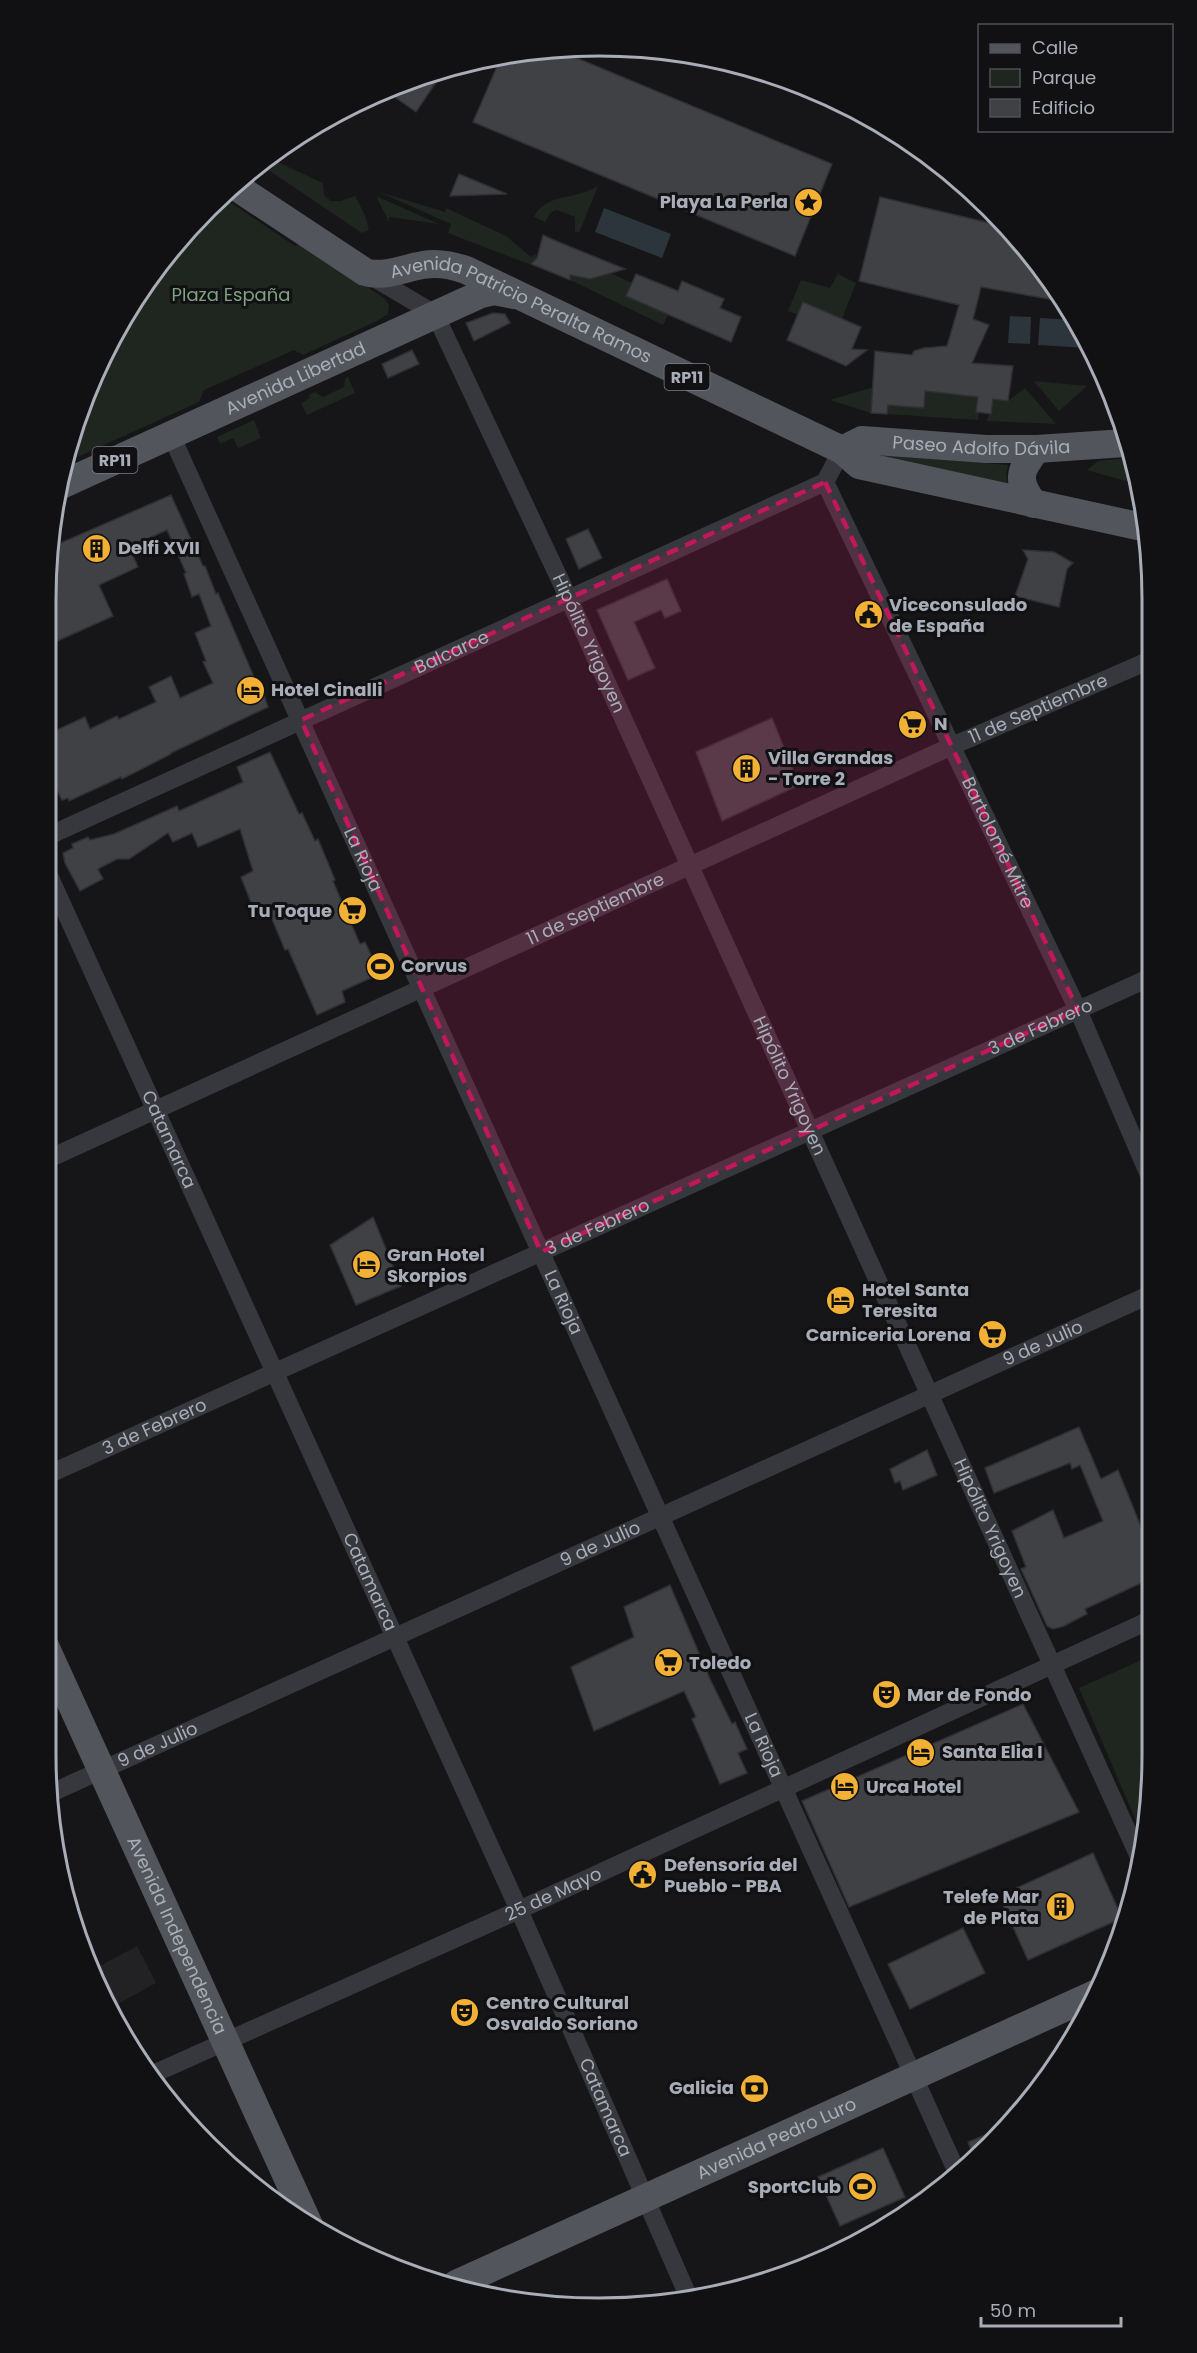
<svg xmlns="http://www.w3.org/2000/svg" width="1197" height="2353" viewBox="0 0 1197 2353" font-family="Poppins,sans-serif">
<rect width="100%" height="100%" fill="#161618"/>
<polygon fill="#222225" points="137,1946 156,1983 114,2006 94,1969"/>
<g fill="#1e261f">
<polygon points="273,160 323,183 324,195 331,201 340,201 355,196 365,215 369,230 362,233 267,169 268,161"/>
<path d="M598,186L579,233L575,231V217L557,210L551,212L545,222L534,217C545,193 577,200 598,186Z"/>
<polygon points="379,192 445,212 446,208 506,236 531,257 535,254 537,258 531,264 526,263 448,233 451,224"/>
<polygon points="221,196 295,246 301,244 384,298 389,305 388,314 377,321 303,355 294,350 204,390 199,402 62,464 102,354 159,262"/>
<polygon points="376,196 439,224 389,217 389,222"/>
<polygon points="610,273 632,283 626,296 639,302 645,289 647,305 668,315 663,325 570,280 570,275 590,279"/>
<polygon points="838,274 856,283 842,319 804,302 798,315 788,311 801,280 830,288"/>
<polygon points="348,377 355,393 307,415 301,403 310,398 309,395 315,392 323,397 344,387 345,379"/>
<polygon points="1034,381 1087,386 1059,411"/>
<polygon points="873,387 871,413 830,400"/>
<polygon points="1025,388 1056,424 987,421 993,399 1008,401"/>
<polygon points="925,391 978,397 976,412 979,413 978,420 887,414 888,405"/>
<polygon points="254,420 261,438 238,448 233,438 220,444 217,437"/>
<polygon points="861,453 1008,465 1006,475 1008,484"/>
<polygon points="1129,458 1136,484 1087,470 1098,461"/>
<polygon points="1150,1656 1151,1790 1143,1837 1079,1688"/>
</g>
<g fill="#2c353c">
<polygon points="604,208 671,234 662,258 595,232"/>
<polygon points="1010,316 1031,317 1030,344 1008,343"/>
<polygon points="1040,318 1072,320 1088,348 1038,345"/>
</g>
<g fill="#404145" stroke="#303034" stroke-width="1.5">
<polygon points="555,49 832,164 795,256 473,122 502,55 526,50"/>
<polygon points="445,69 416,112 385,90 420,74"/>
<polygon points="459,174 507,194 450,196"/>
<polygon points="880,197 1006,227 1038,262 1060,301 981,287 973,319 989,325 972,363 1013,366 1008,401 993,399 991,414 976,412 978,397 925,391 924,408 888,405 887,414 871,413 875,351 912,355 914,351 924,348 947,346 959,305 859,281"/>
<polygon points="543,235 556,241 625,269 590,279 570,275 570,280 531,264 537,258"/>
<polygon points="636,274 678,291 682,281 724,299 720,308 741,317 731,342 626,296"/>
<polygon points="803,302 861,327 852,349 867,350 846,366 787,340"/>
<polygon points="493,313 505,314 510,323 474,341 466,323"/>
<polygon points="412,350 419,364 388,378 382,364"/>
<polygon points="171,495 203,566 205,566 216,594 218,593 257,684 260,683 268,707 171,753 171,754 122,779 121,777 69,801 68,798 62,800 46,770 46,735 85,717 90,729 117,716 119,719 156,702 149,687 171,676 180,698 213,683 203,662 206,661 195,633 211,626 199,594 192,597 184,574 186,573 167,530 129,547 138,567 99,585 113,616 46,646 46,563 49,548"/>
<polygon points="588,529 602,558 579,569 566,539"/>
<polygon points="1023,550 1054,552 1073,563 1067,569 1059,607 1015,596 1028,559"/>
<polygon points="667,579 681,611 665,618 661,610 634,622 655,668 628,680 597,610"/>
<polygon points="772,718 799,785 722,821 696,752"/>
<polygon points="270,752 299,814 302,813 315,841 318,839 335,880 333,881 360,944 365,942 380,974 342,991 345,1002 317,1015 288,949 285,950 269,912 257,918 241,877 253,871 240,829 198,847 192,833 173,842 168,833 129,859 117,859 98,869 103,879 80,891 65,863 63,853 73,848 72,844 88,837 90,840 114,834 177,806 179,811 243,782 237,767"/>
<polygon points="373,1217 401,1286 356,1305 330,1245"/>
<polygon points="1079,1427 1101,1479 1118,1470 1150,1549 1150,1579 1085,1609 1087,1614 1064,1626 1053,1629 1047,1626 1021,1569 1026,1567 1012,1531 1053,1510 1064,1538 1103,1521 1080,1465 1072,1469 1070,1463 994,1493 985,1468"/>
<polygon points="927,1450 937,1475 903,1490 900,1481 895,1483 890,1469"/>
<polygon points="670,1585 710,1679 732,1724 735,1722 747,1749 738,1753 747,1773 720,1784 692,1719 696,1717 684,1691 594,1731 571,1667 634,1637 624,1607"/>
<polygon points="1023,1704 1079,1812 849,1907 802,1801"/>
<polygon points="1093,1853 1122,1918 1028,1960 999,1896"/>
<polygon points="963,1928 985,1973 910,2009 888,1964"/>
<polygon points="1003,2128 990,2146 974,2157 968,2142"/>
<polygon points="883,2148 905,2197 840,2226 818,2177"/>
</g>
<g fill="none" stroke-linecap="round" stroke-linejoin="round">
<g stroke="#37383d" stroke-width="18">
<path id="s1" d="M369,275L435,314L569,599L1140,1859"/>
<path id="s2" d="M171,435L956,2170"/>
<path id="s3" d="M825,482L1078,1010L1149,1175"/>
<path id="s4" d="M46,837L825,482L842,450"/>
<path id="s5" d="M46,869L519,1910L689,2298"/>
<path id="s6" d="M46,1160L952,746L1148,661"/>
<path id="s7" d="M45,1476L1149,978"/>
<path id="s8" d="M51,1793L1149,1295"/>
<path id="s9" d="M151,2075L519,1910L1150,1620"/>
</g>
<g stroke="#53555c" stroke-width="28">
<path id="s10" d="M232,184L365,272C384,278 404,268 423,265C438,262 452,265 466,270L842,450L859,465L1147,528"/>
<path id="s11" d="M842,450L862,440L986,449H1037L1125,443"/>
<path id="s12" d="M59,486L481,294L494,291L514,295"/>
<path d="M1034,504C1016,480 1019,471 1037,449"/>
<path id="s13" d="M45,1646L309,2225"/>
<path id="s14" d="M456,2284L1097,1993"/>
</g>
</g>
<path fill="#c2185b" fill-opacity="0.2" stroke="#c2185b" stroke-width="4.5" stroke-dasharray="12 8" stroke-linejoin="round" d="M825,482L1078,1010L541,1252L301,720Z"/>
<defs>
<symbol id="sight-disc" viewBox="-11 -11 22 22"><circle r="9.5" fill="#f2b134" stroke="#111113"/><path d="M0-6L1.8-2.2L6-1.7L2.9 1.2L3.7 5.4L0 3.3L-3.7 5.4L-2.9 1.2L-6-1.7L-1.8-2.2Z" fill="#111"/></symbol>
<symbol id="building-disc" viewBox="-11 -11 22 22"><circle r="9.5" fill="#f2b134" stroke="#111113"/><path d="M-4-6H4V6H1V3H-1V6H-4ZM-2.5-4.3h1.7v1.8h-1.7ZM.8-4.3h1.7v1.8H.8ZM-2.5-1h1.7V.8h-1.7ZM.8-1h1.7V.8H.8Z" fill="#111"/></symbol>
<symbol id="civic-disc" viewBox="-11 -11 22 22"><circle r="9.5" fill="#f2b134" stroke="#111113"/><path d="M-.6-6.5H3V-4.5H.6V-3L4-1V1h2V6H-6V1h2V-1L-.6-3ZM-1.2 2.5V6h2.4V2.5Z" fill="#111"/></symbol>
<symbol id="hotel-disc" viewBox="-11 -11 22 22"><circle r="9.5" fill="#f2b134" stroke="#111113"/><path d="M-6-4.5h1.5V1H6V5H4.5V3h-9V5H-6ZM-4 0a1.8 1.8 0 1 1 3.6 0ZM.5 0V-2.5h3Q6-2.5 6 0Z" fill="#111"/></symbol>
<symbol id="supermarket-disc" viewBox="-11 -11 22 22"><circle r="9.5" fill="#f2b134" stroke="#111113"/><path d="M-6-5.5h2.5l.6 2H6L4.5 2H-2.5L-4.4-4H-6ZM-1.5 3.2a1.3 1.3 0 1 0 .1 0ZM3 3.2a1.3 1.3 0 1 0 .1 0Z" fill="#111"/></symbol>
<symbol id="stadium-disc" viewBox="-11 -11 22 22"><circle r="9.5" fill="#f2b134" stroke="#111113"/><path d="M0-5a6.5 5 0 1 0 0 10a6.5 5 0 1 0 0-10ZM-3.5-1.8h7v3.6h-7Z" fill="#111"/></symbol>
<symbol id="theatre-disc" viewBox="-11 -11 22 22"><circle r="9.5" fill="#f2b134" stroke="#111113"/><path d="M-5-5.5Q0-4 5-5.5V0Q5 5 0 6Q-5 5-5 0ZM-3.3-2.5H-1v1.5H-3.3ZM1-2.5H3.3v1.5H1ZM-2.8 1Q0 5.5 2.8 1Z" fill="#111"/></symbol>
<symbol id="bank-disc" viewBox="-11 -11 22 22"><circle r="9.5" fill="#f2b134" stroke="#111113"/><path d="M-6-4H6V4H-6ZM0-2.3a2.3 2.3 0 1 0 0 4.6a2.3 2.3 0 1 0 0-4.6Z" fill="#111"/></symbol>
</defs>
<g fill-rule="evenodd">
<use href="#sight-disc" x="792" y="186" width="33" height="33"/>
<use href="#building-disc" x="80" y="532" width="33" height="33"/>
<use href="#civic-disc" x="852" y="598" width="33" height="33"/>
<use href="#hotel-disc" x="234" y="674" width="33" height="33"/>
<use href="#supermarket-disc" x="896" y="708" width="33" height="33"/>
<use href="#building-disc" x="730" y="752" width="33" height="33"/>
<use href="#supermarket-disc" x="336" y="894" width="33" height="33"/>
<use href="#stadium-disc" x="364" y="950" width="33" height="33"/>
<use href="#hotel-disc" x="350" y="1248" width="33" height="33"/>
<use href="#hotel-disc" x="824" y="1284" width="33" height="33"/>
<use href="#supermarket-disc" x="976" y="1318" width="33" height="33"/>
<use href="#supermarket-disc" x="652" y="1646" width="33" height="33"/>
<use href="#theatre-disc" x="870" y="1678" width="33" height="33"/>
<use href="#hotel-disc" x="904" y="1736" width="33" height="33"/>
<use href="#hotel-disc" x="828" y="1770" width="33" height="33"/>
<use href="#civic-disc" x="626" y="1858" width="33" height="33"/>
<use href="#building-disc" x="1044" y="1890" width="33" height="33"/>
<use href="#theatre-disc" x="448" y="1996" width="33" height="33"/>
<use href="#bank-disc" x="738" y="2072" width="33" height="33"/>
<use href="#stadium-disc" x="846" y="2170" width="33" height="33"/>
</g>
<g text-anchor="middle" stroke-width="6" stroke-linejoin="round" paint-order="stroke">
<g fill="#111113" stroke="#7b7e86" stroke-width="1.5">
<rect x="664.5" y="364" width="45" height="26" rx="4.5"/>
<rect x="92.5" y="447" width="45" height="26" rx="4.5"/>
</g>
<g font-size="16" font-weight="bold" fill="#a8adb8">
<text x="687" y="383">RP11</text>
<text x="115" y="466">RP11</text>
</g>
<g font-size="18" font-weight="bold" fill="#a8adb8" stroke="#111113" text-anchor="start">
<text x="788" y="208" text-anchor="end">Playa La Perla</text>
<text x="118" y="554">Delfi XVII</text>
<text x="889" y="611">Viceconsulado<tspan x="889" dy="21">de España</tspan></text>
<text x="271" y="696">Hotel Cinalli</text>
<text x="934" y="730">N</text>
<text x="768" y="764">Villa Grandas<tspan x="768" dy="21">- Torre 2</tspan></text>
<text x="332" y="917" text-anchor="end">Tu Toque</text>
<text x="401" y="972">Corvus</text>
<text x="387" y="1261">Gran Hotel<tspan x="387" dy="21">Skorpios</tspan></text>
<text x="862" y="1296">Hotel Santa<tspan x="862" dy="21">Teresita</tspan></text>
<text x="971" y="1341" text-anchor="end">Carniceria Lorena</text>
<text x="689" y="1669">Toledo</text>
<text x="907" y="1701">Mar de Fondo</text>
<text x="942" y="1758">Santa Elia I</text>
<text x="866" y="1793">Urca Hotel</text>
<text x="664" y="1871">Defensoría del<tspan x="664" dy="21">Pueblo - PBA</tspan></text>
<text x="1039" y="1903" text-anchor="end">Telefe Mar<tspan x="1039" dy="21">de Plata</tspan></text>
<text x="486" y="2009">Centro Cultural<tspan x="486" dy="21">Osvaldo Soriano</tspan></text>
<text x="734" y="2094" text-anchor="end">Galicia</text>
<text x="841" y="2193" text-anchor="end">SportClub</text>
</g>
<g font-size="18" fill="#7fa381" stroke="#111113">
<text x="231" y="301">Plaza España</text>
</g>
<g font-size="18" fill="#a8adb8" stroke="#111113">
<text dy="6" stroke="none"><textPath href="#s10" startOffset="326">Avenida Patricio Peralta Ramos</textPath></text>
<text dy="6" stroke="none"><textPath href="#s12" startOffset="260">Avenida Libertad</textPath></text>
<text dy="6" stroke="none"><textPath href="#s11" startOffset="142">Paseo Adolfo Dávila</textPath></text>
<text dy="6" stroke="none"><textPath href="#s1" startOffset="440">Hipólito Yrigoyen</textPath></text>
<text dy="6" stroke="none"><textPath href="#s4" startOffset="446">Balcarce</textPath></text>
<text dy="6" stroke="none"><textPath href="#s6" startOffset="1090">11 de Septiembre</textPath></text>
<text dy="6" stroke="none"><textPath href="#s3" startOffset="400">Bartolomé Mitre</textPath></text>
<text dy="6" stroke="none"><textPath href="#s2" startOffset="466">La Rioja</textPath></text>
<text dy="6" stroke="none"><textPath href="#s6" startOffset="604">11 de Septiembre</textPath></text>
<text dy="6" stroke="none"><textPath href="#s7" startOffset="1092">3 de Febrero</textPath></text>
<text dy="6" stroke="none"><textPath href="#s1" startOffset="926">Hipólito Yrigoyen</textPath></text>
<text dy="6" stroke="none"><textPath href="#s5" startOffset="297">Catamarca</textPath></text>
<text dy="6" stroke="none"><textPath href="#s7" startOffset="606">3 de Febrero</textPath></text>
<text dy="6" stroke="none"><textPath href="#s2" startOffset="952">La Rioja</textPath></text>
<text dy="6" stroke="none"><textPath href="#s8" startOffset="1089">9 de Julio</textPath></text>
<text dy="6" stroke="none"><textPath href="#s7" startOffset="120">3 de Febrero</textPath></text>
<text dy="6" stroke="none"><textPath href="#s1" startOffset="1412">Hipólito Yrigoyen</textPath></text>
<text dy="6" stroke="none"><textPath href="#s8" startOffset="603">9 de Julio</textPath></text>
<text dy="6" stroke="none"><textPath href="#s5" startOffset="783">Catamarca</textPath></text>
<text dy="6" stroke="none"><textPath href="#s8" startOffset="117">9 de Julio</textPath></text>
<text dy="6" stroke="none"><textPath href="#s2" startOffset="1438">La Rioja</textPath></text>
<text dy="6" stroke="none"><textPath href="#s9" startOffset="441">25 de Mayo</textPath></text>
<text dy="6" stroke="none"><textPath href="#s13" startOffset="318">Avenida Independencia</textPath></text>
<text dy="6" stroke="none"><textPath href="#s5" startOffset="1359">Catamarca</textPath></text>
<text dy="6" stroke="none"><textPath href="#s14" startOffset="352">Avenida Pedro Luro</textPath></text>
</g>
</g>
<path d="M0 0H1197V2353H0ZM599 56H599A543 543 0 0 1 1142 599V1755A543 543 0 0 1 599 2298H599A543 543 0 0 1 56 1755V599A543 543 0 0 1 599 56Z" fill="#111113" fill-rule="evenodd"/>
<path fill="none" stroke="#a8adb8" stroke-width="3" d="M599 56H599A543 543 0 0 1 1142 599V1755A543 543 0 0 1 599 2298H599A543 543 0 0 1 56 1755V599A543 543 0 0 1 599 56Z"/>
<rect x="978" y="24" width="195" height="108" fill="#111113" stroke="#4d4f55" stroke-width="1.5"/>
<rect x="990" y="44" width="30" height="9" fill="#53555c" stroke="#4d4f55" stroke-width="1.5"/>
<text x="1032" y="54" font-size="18" fill="#a8adb8">Calle</text>
<rect x="990" y="69" width="30" height="18" fill="#1e261f" stroke="#4d4f55" stroke-width="1.5"/>
<text x="1032" y="84" font-size="18" fill="#a8adb8">Parque</text>
<rect x="990" y="99" width="30" height="18" fill="#404145" stroke="#4d4f55" stroke-width="1.5"/>
<text x="1032" y="114" font-size="18" fill="#a8adb8">Edificio</text>
<path d="M981 2317v9h140v-9" fill="none" stroke="#a8adb8" stroke-width="3"/>
<text x="990" y="2317" font-size="18" fill="#a8adb8" stroke="#111113" stroke-width="4.5" paint-order="stroke">50 m</text>
</svg>
